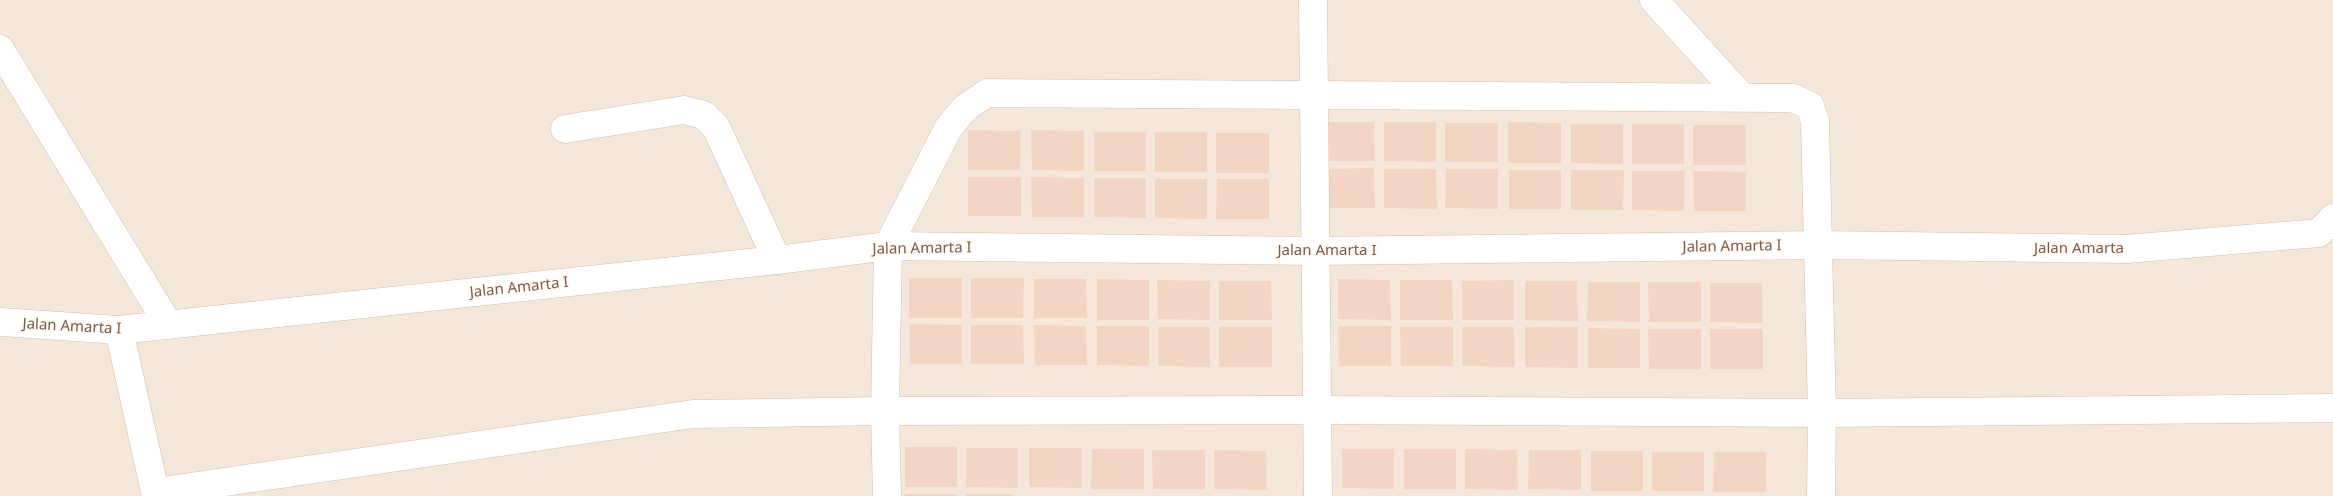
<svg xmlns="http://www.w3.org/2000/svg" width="2333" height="496" viewBox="0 0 2333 496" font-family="'Noto Sans',sans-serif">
<rect width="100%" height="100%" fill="#fdf6ec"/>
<rect fill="#f5e8da" x="0" y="0" width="2333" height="496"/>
<g fill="#f3d5c3">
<polygon points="1322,122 1374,122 1375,161 1322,161"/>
<polygon points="1384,122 1436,122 1436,162 1384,161"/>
<polygon points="1508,122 1561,123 1561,163 1508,163"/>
<rect x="1445" y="123" width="53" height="39"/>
<polygon points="1571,124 1623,124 1623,164 1571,163"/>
<rect x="1632" y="124" width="52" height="40"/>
<rect x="1693" y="125" width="53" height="40"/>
<polygon points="968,130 1021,131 1020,170 968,170"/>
<polygon points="1031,130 1084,131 1084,171 1032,170"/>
<rect x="1094" y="132" width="52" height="39"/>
<rect x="1155" y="132" width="52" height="40"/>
<rect x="1216" y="133" width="53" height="40"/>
<polygon points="1374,168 1375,208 1322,208 1322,169"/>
<polygon points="1384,169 1436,169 1437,209 1384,208"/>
<polygon points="1446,169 1498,169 1498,209 1445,208"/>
<rect x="1509" y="170" width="52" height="39"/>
<polygon points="1571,170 1624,170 1623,210 1571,210"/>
<polygon points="1632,171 1685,171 1684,211 1632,210"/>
<polygon points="1693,171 1746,172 1746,211 1694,211"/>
<rect x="968" y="177" width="53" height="39"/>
<polygon points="1031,177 1084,178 1084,217 1032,217"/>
<polygon points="1094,178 1146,178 1146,218 1094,217"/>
<polygon points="1155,179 1207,179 1207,219 1155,218"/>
<polygon points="1217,179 1269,179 1269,219 1216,219"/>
<rect x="909" y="278" width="53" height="40"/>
<polygon points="971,278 1024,278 1023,318 971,318"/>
<polygon points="1034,279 1086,279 1087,318 1034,318"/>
<polygon points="1097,279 1149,280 1149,320 1097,320"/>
<polygon points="1338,279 1390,280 1391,320 1338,319"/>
<polygon points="1157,280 1210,281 1210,320 1158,319"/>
<polygon points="1400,280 1452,280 1453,320 1400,320"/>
<polygon points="1514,280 1514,320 1462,320 1462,281"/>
<polygon points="1219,281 1271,281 1272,320 1219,320"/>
<polygon points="1525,281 1577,281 1578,321 1525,320"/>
<polygon points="1588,282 1640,282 1640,322 1587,321"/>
<polygon points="1648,282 1701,282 1701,322 1649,322"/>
<polygon points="1710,283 1762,283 1763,323 1710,322"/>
<polygon points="909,324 962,325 962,364 910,364"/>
<polygon points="971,325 1023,325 1024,364 971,364"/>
<polygon points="1034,325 1086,326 1087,365 1035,365"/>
<polygon points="1097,326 1149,326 1149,366 1097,365"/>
<polygon points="1338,326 1391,326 1391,366 1339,366"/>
<polygon points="1158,327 1210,327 1210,367 1158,366"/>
<rect x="1219" y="327" width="53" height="40"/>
<polygon points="1400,327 1453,327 1453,366 1401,366"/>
<polygon points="1462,327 1514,327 1515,367 1462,366"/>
<polygon points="1525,327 1578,327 1578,368 1525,367"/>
<polygon points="1588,328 1640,329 1640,368 1588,368"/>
<polygon points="1648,329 1701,329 1701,369 1649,369"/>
<rect x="1710" y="329" width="53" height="40"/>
<rect x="905" y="447" width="52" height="40"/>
<polygon points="966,448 1018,448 1018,488 966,487"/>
<polygon points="1029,448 1082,448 1082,488 1029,487"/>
<polygon points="1092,449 1144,449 1144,489 1091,489"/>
<polygon points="1342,449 1394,449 1394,489 1342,488"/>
<rect x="1404" y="449" width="52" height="40"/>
<polygon points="1465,449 1517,450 1518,490 1465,489"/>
<polygon points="1152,450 1205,450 1205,489 1153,489"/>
<polygon points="1214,450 1266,451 1267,490 1214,489"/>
<polygon points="1529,450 1581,450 1581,490 1528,489"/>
<rect x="1591" y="451" width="52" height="40"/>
<rect x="1652" y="452" width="52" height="39"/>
<polygon points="1714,452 1766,452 1766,492 1713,492"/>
<rect x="905" y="494" width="52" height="2"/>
<rect x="966" y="494" width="47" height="2"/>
</g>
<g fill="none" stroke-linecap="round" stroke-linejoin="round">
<defs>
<g id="minor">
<polyline points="1313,0 1318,496"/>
<polyline points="1654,0 1742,97"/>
<polyline points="0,49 168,324"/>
<polyline points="565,129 684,110 704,115 716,127 777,260"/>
<polyline points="0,322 119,330 777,260 888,246 1314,251 1819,245 2126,249 2319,233 2333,218"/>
<polyline points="119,330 156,496"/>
<polyline points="156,492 693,414 885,411 1317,410 1822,413 2333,408"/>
<polyline points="887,496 885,411 888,246 949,127 965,108 987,93 1793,98 1810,106 1815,121 1822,413 1821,496"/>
</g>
</defs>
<use href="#minor" stroke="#d1beb0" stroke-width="29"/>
<use href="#minor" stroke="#fff" stroke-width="28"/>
</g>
<g text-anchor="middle" stroke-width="4.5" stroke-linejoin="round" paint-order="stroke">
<g font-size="15" fill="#7a5c4d" stroke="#fffaf3">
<text transform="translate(1732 246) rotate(-1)" y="5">Jalan Amarta I</text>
<text transform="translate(922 248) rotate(-1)" y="5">Jalan Amarta I</text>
<text x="2079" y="253">Jalan Amarta</text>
<text x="1327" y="255">Jalan Amarta I</text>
<text transform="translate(519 287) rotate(-6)" y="5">Jalan Amarta I</text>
<text transform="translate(72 326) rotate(3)" y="5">Jalan Amarta I</text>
</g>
</g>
</svg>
